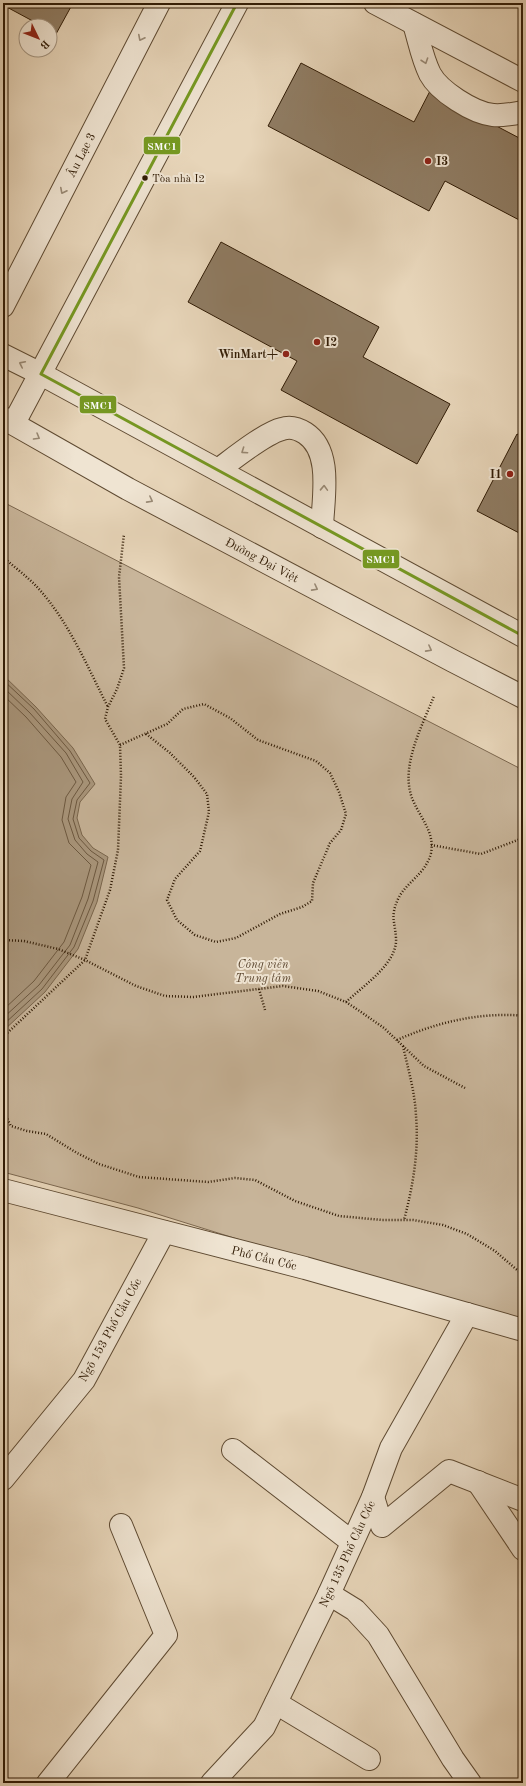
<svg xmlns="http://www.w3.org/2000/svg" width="526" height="1786" viewBox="0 0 526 1786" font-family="'Old Standard TT',serif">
<rect width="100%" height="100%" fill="#e7d5b9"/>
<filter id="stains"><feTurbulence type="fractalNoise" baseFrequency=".005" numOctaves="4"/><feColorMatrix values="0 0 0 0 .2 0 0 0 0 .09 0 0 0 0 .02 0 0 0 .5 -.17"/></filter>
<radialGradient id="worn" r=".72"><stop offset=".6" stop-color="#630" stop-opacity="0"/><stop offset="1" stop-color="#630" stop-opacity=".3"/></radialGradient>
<polygon fill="#c8b59a" stroke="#7c6850" points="3,502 523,770 523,1331 343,1272 138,1208 3,1172"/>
<polygon fill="#a9967c" stroke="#79654c" points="3,675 36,707 73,748 95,784 80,802 77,818 82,835 93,848 108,857 97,902 78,949 45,992 3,1031"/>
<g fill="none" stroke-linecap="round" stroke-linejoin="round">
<g stroke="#6c5840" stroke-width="1">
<polyline points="3,680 34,709 70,751 90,783 77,800 73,819 79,838 91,851 104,860 93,901 74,947 42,989 3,1025"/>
<polyline points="3,687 30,713 66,753 83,782 72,799 68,819 75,840 87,854 98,862 88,899 70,945 39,985 3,1018"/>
<polyline points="3,695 26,717 61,757 76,782 66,797 62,820 69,843 91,865 82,897 64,942 34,981 3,1010"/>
</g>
</g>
<g fill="#8f7c63" stroke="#301b05">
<polygon points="3,3 73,3 56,34 50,30 50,26 42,26 3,5"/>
<polygon points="301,63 414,122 430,91 523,140 523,222 445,181 429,211 268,126"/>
<polygon points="221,242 379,327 363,357 450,404 417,464 281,390 297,361 188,302"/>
<polygon points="517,434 523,437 523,535 477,511"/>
</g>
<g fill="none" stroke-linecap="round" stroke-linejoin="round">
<defs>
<g id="minor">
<polyline points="375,3 523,81"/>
<path d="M414,24C419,40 422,58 430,74C439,91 473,113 493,115C503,116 513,114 523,112"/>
<polyline points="3,306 159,3"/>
<polyline points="3,355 41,374 523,636"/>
<polyline points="3,418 128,489 453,661 523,697"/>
<polyline points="14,423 237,3"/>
<path d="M218,470C233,459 265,433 282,429C290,426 297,428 305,433C333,451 323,498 322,527"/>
<polyline points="3,1190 305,1268 523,1330"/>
<polyline points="233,1450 352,1542"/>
<polyline points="3,1479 84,1380 164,1232"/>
<polyline points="478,1482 523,1549"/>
<polyline points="373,1497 382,1526 449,1471 523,1500"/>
<polyline points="329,1594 355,1610 378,1635 453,1759 470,1783"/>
<polyline points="276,1703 369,1759"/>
<polyline points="48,1783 166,1635 121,1525"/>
<polyline points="212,1783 264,1727 329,1594 373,1497 391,1448 467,1314"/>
</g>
</defs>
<use href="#minor" stroke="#5e4a32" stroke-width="24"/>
<g stroke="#301b05" stroke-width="2.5" stroke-dasharray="1 2" stroke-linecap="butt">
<path d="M3,557C14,567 28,577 38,588C69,622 87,666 108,707"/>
<polyline points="120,745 167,724 183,709 204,704 230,718 258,740 316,761 330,773 339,792 346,814 341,830 330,843 313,883 312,901 302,907 280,914 236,938 216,942 195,935 177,920 167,900 175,879 200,851 209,812 207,794 194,777 170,753 145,733"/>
<polyline points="431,845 481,854 523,838"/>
<polyline points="3,940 24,941 58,949 85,960 136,986 165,996 193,997 283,986 318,991 346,1002 361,1012 384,1028 424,1066 465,1088"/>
<polyline points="259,989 265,1010"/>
<path d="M346,1002C363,986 398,963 396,938C395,921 390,917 398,899C406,882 426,874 431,853C436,829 414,812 410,791C403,761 423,724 434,696"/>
<polyline points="3,1037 85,960 110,890 118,850 121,776 120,745 105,719 108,707 117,689 124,668 119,577 124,534"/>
<path d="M397,1040C431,1025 467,1015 505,1015C511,1015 517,1015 523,1016"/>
<path d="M403,1046C408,1069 415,1092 416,1116C419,1151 413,1186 404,1220"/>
<polyline points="3,1111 11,1126 27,1131 46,1134 77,1153 99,1164 139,1177 208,1182 235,1178 255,1180 295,1201 339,1216 382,1220 413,1220 443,1225 467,1234 495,1251 523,1275"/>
</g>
<use href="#minor" stroke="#efe4d2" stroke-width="22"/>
<defs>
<polyline id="bus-1" points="237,3 41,374 523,636"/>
</defs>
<use href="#bus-1" stroke="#efe4d2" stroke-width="6"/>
<use href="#bus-1" stroke="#769922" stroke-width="3"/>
</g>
<defs><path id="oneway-chevron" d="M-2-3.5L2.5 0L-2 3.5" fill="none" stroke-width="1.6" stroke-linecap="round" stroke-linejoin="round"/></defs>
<g stroke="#998a76">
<use href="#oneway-chevron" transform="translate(141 38) rotate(117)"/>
<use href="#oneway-chevron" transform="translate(425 61) rotate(71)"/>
<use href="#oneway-chevron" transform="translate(63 191) rotate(117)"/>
<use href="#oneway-chevron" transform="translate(22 364) rotate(-154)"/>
<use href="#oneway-chevron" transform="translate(37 437) rotate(30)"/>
<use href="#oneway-chevron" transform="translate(244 451) rotate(146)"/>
<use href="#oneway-chevron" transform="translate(324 488) rotate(-88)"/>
<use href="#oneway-chevron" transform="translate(150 500) rotate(28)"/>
<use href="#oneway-chevron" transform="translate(315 588) rotate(28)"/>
<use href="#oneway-chevron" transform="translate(429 649) rotate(28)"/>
</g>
<g fill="#8f2418" stroke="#efe4d2" stroke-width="1.5">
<circle cx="428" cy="161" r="4"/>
<circle cx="317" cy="342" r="4"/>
<circle cx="286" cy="354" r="4"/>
<circle cx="510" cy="474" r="4"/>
</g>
<circle fill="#301b05" stroke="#efe4d2" stroke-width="1.5" cx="145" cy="178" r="3.5"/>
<g text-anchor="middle" stroke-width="4" stroke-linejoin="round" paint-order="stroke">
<g font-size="11" fill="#301b05" stroke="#efe4d2" text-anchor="start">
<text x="152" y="182">Tòa nhà I2</text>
</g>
<g font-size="12" fill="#301b05" stroke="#efe4d2">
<text transform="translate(81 155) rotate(-63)" y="4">Âu Lạc 3</text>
<text transform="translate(262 560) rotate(28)" y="4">Đường Đại Việt</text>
<text transform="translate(264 1258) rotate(14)" y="4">Phố Cầu Cốc</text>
<text transform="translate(110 1330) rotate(-61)" y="4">Ngõ 153 Phố Cầu Cốc</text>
<text transform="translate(347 1554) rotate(-65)" y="4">Ngõ 135 Phố Cầu Cốc</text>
</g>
<g font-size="12" font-weight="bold" fill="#301b05" stroke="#efe4d2" text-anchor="start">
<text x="436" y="165">I3</text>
<text x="325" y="346">I2</text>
<text x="278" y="358" text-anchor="end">WinMart+</text>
<text x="502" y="478" text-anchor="end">I1</text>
</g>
<g font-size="12" font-style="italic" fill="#5e4932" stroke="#efe4d2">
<text x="263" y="968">Công viên<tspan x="263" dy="14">Trung tâm</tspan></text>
</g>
</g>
<g stroke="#efe4d2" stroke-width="1.5">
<rect x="143" y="136" width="38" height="19" rx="4" fill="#769922"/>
<rect x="79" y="395" width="38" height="19" rx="4" fill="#769922"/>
<rect x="362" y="549" width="38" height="20" rx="4" fill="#769922"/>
</g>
<g font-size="11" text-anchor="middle" font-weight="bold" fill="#fff">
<text x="162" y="150">SMC1</text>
<text x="98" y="409">SMC1</text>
<text x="381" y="563">SMC1</text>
</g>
<rect width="526" height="1786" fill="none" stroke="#e7d5b9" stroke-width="16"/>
<rect x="4" y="4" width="518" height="1778" fill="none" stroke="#301b05" stroke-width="2"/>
<rect x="8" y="8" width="510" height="1770" fill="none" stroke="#301b05"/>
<g transform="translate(38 38) rotate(133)"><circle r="19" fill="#efe4d2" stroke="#a39480"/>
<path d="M0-3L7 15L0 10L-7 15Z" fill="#8f2418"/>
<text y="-6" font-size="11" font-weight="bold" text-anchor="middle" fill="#301b05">B</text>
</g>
<rect width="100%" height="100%" filter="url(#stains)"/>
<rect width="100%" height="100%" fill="url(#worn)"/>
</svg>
